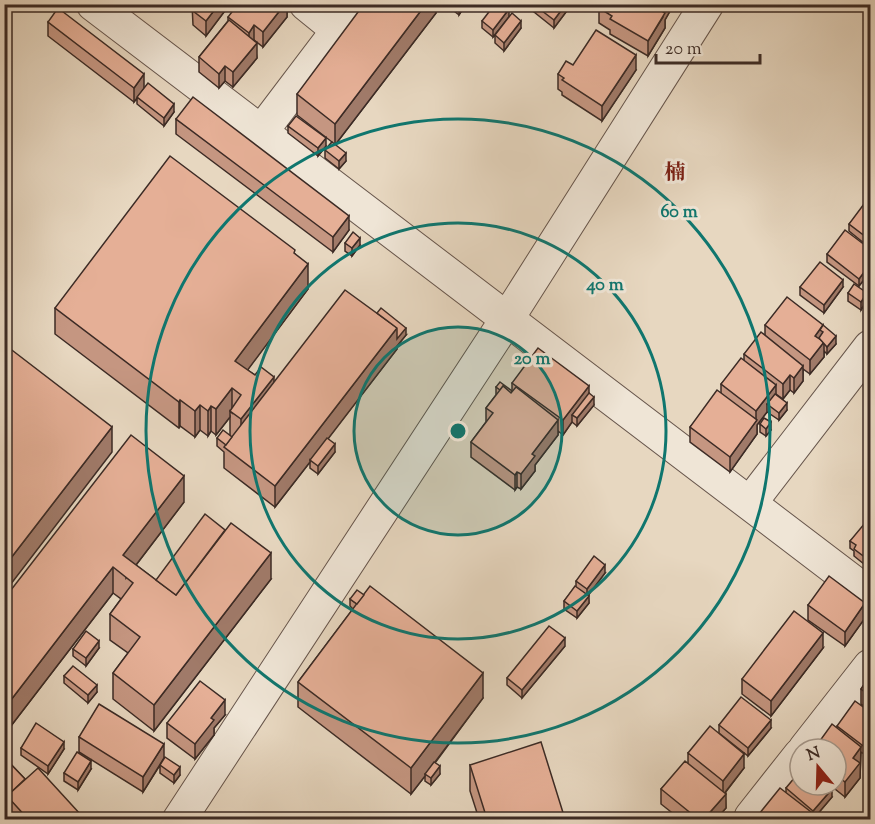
<svg xmlns="http://www.w3.org/2000/svg" width="875" height="824" viewBox="0 0 875 824" font-family="'Sorts Mill Goudy','Noto Serif JP',serif">
<rect width="100%" height="100%" fill="#e7d7c0"/>
<filter id="stains"><feTurbulence type="fractalNoise" baseFrequency=".00333" numOctaves="4"/><feColorMatrix values="0 0 0 0 .2 0 0 0 0 .09 0 0 0 0 .02 0 0 0 .5 -.17"/></filter>
<radialGradient id="worn" r=".72"><stop offset=".6" stop-color="#630" stop-opacity="0"/><stop offset="1" stop-color="#630" stop-opacity=".3"/></radialGradient>
<g fill="none" stroke-linecap="round" stroke-linejoin="round">
<defs>
<g id="minor">
<polyline points="93,4 870,595"/>
<polyline points="306,4 338,30"/>
<polyline points="261,132 358,4"/>
<polyline points="750,503 870,347"/>
<polyline points="805,749 870,666"/>
<polyline points="751,817 800,755"/>
<polyline points="179,820 507,319 707,4"/>
</g>
</defs>
<use href="#minor" stroke="#67564c" stroke-width="35"/>
<use href="#minor" stroke="#efe5d6" stroke-width="33"/>
</g>
<g fill="#c59681" stroke="#3c2b25" stroke-width="1.5">
<polygon points="169,4 181,4 176,10"/>
<polygon points="192,4 230,4 206,36 193,25"/>
<polygon points="287,4 287,17 263,47 254,40 257,58 233,87 225,81 219,88 199,72 199,57 228,21 228,17"/>
<polygon points="436,4 436,13 335,145 346,161 339,169 325,158 325,150 332,142 297,115 297,94"/>
<polygon points="445,4 466,4 459,15"/>
<polygon points="524,4 572,4 554,28"/>
<polygon points="601,4 674,4 665,20 665,28 648,56 610,34 610,30 599,23 599,8"/>
<polygon points="509,17 521,28 504,51 495,43 495,35 493,37 482,28 482,21"/>
<polygon points="48,22 144,88 174,112 164,126 137,104 137,98 134,102 48,36"/>
<polygon points="573,65 636,70 602,121 562,95 562,92 558,89 558,74"/>
<polygon points="176,119 349,230 333,252 176,134"/>
<polygon points="288,126 326,146 318,156 288,133"/>
<polygon points="870,203 870,248 849,231 849,224"/>
<polygon points="345,243 360,245 352,256 345,251"/>
<polygon points="870,249 870,272 859,286 827,262 827,254"/>
<polygon points="295,254 308,289 247,370 255,375 274,382 406,335 397,346 397,349 328,438 335,452 318,474 310,468 310,462 275,507 224,468 224,452 217,446 217,438 230,435 230,417 216,435 211,431 208,436 200,430 195,437 180,426 179,428 55,334 55,308"/>
<polygon points="800,287 843,287 824,313 800,295"/>
<polygon points="848,293 867,300 861,310 848,301"/>
<polygon points="765,325 823,326 836,344 827,354 824,351 824,357 810,374 803,369 803,381 794,393 790,390 783,399 776,394 787,410 779,420 767,412 757,425 757,434 730,472 690,442 690,427 721,393 721,384 744,360 744,354 765,336"/>
<polygon points="512,383 589,393 594,405 577,426 572,422 563,435 558,431 558,435 535,465 535,471 521,489 517,487 515,490 471,457 471,442 486,422 486,408 496,395 496,387 512,391"/>
<polygon points="760,424 771,430 766,436 760,432"/>
<polygon points="184,502 136,565 156,580 271,579 154,731 113,699 113,673 128,653 110,640 110,614 121,599 113,593 4,735 4,599"/>
<polygon points="870,527 870,569 854,556 854,551 850,548 850,541"/>
<polygon points="605,573 588,595 589,603 577,618 564,609 564,601 576,586 576,581"/>
<polygon points="350,599 483,698 435,763 440,774 431,785 425,781 425,776 411,794 298,707 298,682 353,609 350,606"/>
<polygon points="808,605 865,618 845,646 808,620"/>
<polygon points="565,646 522,698 507,685 507,678"/>
<polygon points="99,648 86,666 73,656 73,649"/>
<polygon points="823,648 771,716 742,694 742,679"/>
<polygon points="64,676 97,692 88,703 64,683"/>
<polygon points="870,676 870,710 861,704 861,689"/>
<polygon points="870,712 870,758 861,752 860,778 845,797 830,785 836,785 837,726"/>
<polygon points="225,715 214,728 214,735 195,759 167,738 167,723"/>
<polygon points="719,725 771,728 748,756 719,733"/>
<polygon points="79,737 164,758 180,775 174,783 160,773 160,765 143,792 79,752"/>
<polygon points="21,748 64,749 48,774 21,755"/>
<polygon points="688,753 744,768 725,793 726,808 716,819 680,819 661,804 661,789 688,763"/>
<polygon points="4,757 25,779 81,819 15,819 4,808"/>
<polygon points="470,765 565,819 479,819 470,791"/>
<polygon points="91,769 78,790 64,781 64,773"/>
<polygon points="786,788 832,797 815,817 815,819 754,819 759,819 759,814 786,792"/>
</g>
<g fill="#a07a69" stroke="#3c2b25" stroke-width="1.5">
<polygon points="176,4 181,4 176,10"/>
<polygon points="219,4 230,4 206,36 206,21"/>
<polygon points="285,4 287,4 287,17 263,47 263,32"/>
<polygon points="426,4 436,4 436,13 335,145 335,124"/>
<polygon points="459,4 466,4 459,15"/>
<polygon points="566,4 572,4 554,28 554,20"/>
<polygon points="665,4 674,4 665,20 665,28 648,56 648,41 663,17 663,9"/>
<polygon points="509,9 509,17 493,37 493,30"/>
<polygon points="521,21 521,28 504,51 504,43"/>
<polygon points="254,25 254,40 249,48 249,33"/>
<polygon points="257,43 257,58 233,87 233,72"/>
<polygon points="636,55 636,70 602,121 602,106"/>
<polygon points="225,66 225,81 219,88 219,74"/>
<polygon points="144,74 144,89 134,102 134,88"/>
<polygon points="174,104 174,112 164,126 164,118"/>
<polygon points="326,138 326,146 318,156 318,148"/>
<polygon points="346,153 346,161 339,169 339,161"/>
<polygon points="349,216 349,230 333,252 333,237"/>
<polygon points="360,238 360,245 352,256 352,248"/>
<polygon points="308,264 308,289 235,387 235,361"/>
<polygon points="870,264 870,272 859,286 859,279"/>
<polygon points="843,280 843,287 824,313 824,305"/>
<polygon points="867,293 867,300 861,310 861,302"/>
<polygon points="823,325 823,340 821,342 815,336"/>
<polygon points="397,328 406,328 406,335 397,346 397,349 311,461 310,460 310,462 275,507 275,486"/>
<polygon points="836,336 836,344 827,354 827,347"/>
<polygon points="824,342 824,357 810,374 810,360"/>
<polygon points="803,366 803,381 794,393 794,378"/>
<polygon points="790,375 790,390 783,399 783,384"/>
<polygon points="274,377 274,403 241,445 241,419"/>
<polygon points="776,385 776,400 767,404 767,412 757,425 757,434 730,472 730,457 756,421 756,411"/>
<polygon points="589,386 589,400 572,415 572,422 563,435 563,420"/>
<polygon points="232,388 232,413 230,411 230,417 216,435 216,409"/>
<polygon points="594,397 594,405 577,426 577,418"/>
<polygon points="180,400 180,426 179,428 179,402"/>
<polygon points="787,403 787,410 779,420 779,413"/>
<polygon points="200,405 200,430 195,437 195,411"/>
<polygon points="211,406 211,431 208,436 208,411"/>
<polygon points="558,420 558,435 535,465 535,471 521,489 521,474 532,454"/>
<polygon points="771,422 771,430 766,436 766,429"/>
<polygon points="112,427 112,452 4,593 4,567"/>
<polygon points="335,444 335,452 318,474 318,466"/>
<polygon points="517,472 517,487 515,490 515,475"/>
<polygon points="184,476 184,502 126,578 123,555"/>
<polygon points="271,553 271,579 154,731 154,705"/>
<polygon points="605,565 605,573 587,597 587,589"/>
<polygon points="113,567 113,593 4,735 4,709"/>
<polygon points="589,596 589,603 577,618 577,611"/>
<polygon points="865,603 865,618 845,646 845,632"/>
<polygon points="823,633 823,648 771,716 771,701"/>
<polygon points="565,638 565,646 522,698 522,690"/>
<polygon points="99,641 99,648 86,666 86,658"/>
<polygon points="483,673 483,698 426,774 425,774 425,776 411,794 411,768"/>
<polygon points="97,685 97,692 88,703 88,695"/>
<polygon points="225,700 225,715 214,728 214,735 195,759 195,744 211,718"/>
<polygon points="771,720 771,728 748,756 748,748"/>
<polygon points="64,742 64,749 48,774 48,766"/>
<polygon points="164,744 164,758 143,792 143,777"/>
<polygon points="861,747 860,778 845,797 845,782 853,758"/>
<polygon points="744,754 744,768 723,795 723,781"/>
<polygon points="91,761 91,769 78,790 78,782"/>
<polygon points="440,766 440,774 431,785 431,778"/>
<polygon points="180,767 180,775 174,783 174,775"/>
<polygon points="832,789 832,797 815,817 815,819 811,819 813,816 813,811"/>
<polygon points="726,794 726,808 716,819 704,819"/>
</g>
<g fill="#e5af96" stroke="#3c2b25" stroke-width="1.5">
<polygon points="197,4 219,4 206,21 193,11"/>
<polygon points="238,4 285,4 263,32 254,25 249,33 228,17"/>
<polygon points="364,4 426,4 335,124 297,94"/>
<polygon points="495,4 504,4 509,9 493,30 482,21"/>
<polygon points="533,4 566,4 554,20"/>
<polygon points="601,4 651,4 665,13 648,41 610,19 612,16 599,8"/>
<polygon points="657,4 665,4 663,9"/>
<polygon points="58,8 144,74 134,88 48,22"/>
<polygon points="512,13 521,21 504,43 495,35"/>
<polygon points="229,20 257,43 233,72 225,66 219,74 199,57"/>
<polygon points="596,30 636,55 602,106 562,80 564,78 558,74 566,61 573,65"/>
<polygon points="148,83 174,104 164,118 137,97"/>
<polygon points="193,97 349,216 333,237 176,119"/>
<polygon points="296,116 326,138 318,148 288,126"/>
<polygon points="332,142 346,153 339,161 325,150"/>
<polygon points="170,156 295,250 294,253 308,264 235,361 255,375 261,367 274,377 241,419 230,411 241,395 232,388 216,409 211,406 208,411 200,405 195,411 180,400 179,402 55,308"/>
<polygon points="867,200 870,203 870,240 849,224"/>
<polygon points="845,230 870,249 870,264 859,279 827,254"/>
<polygon points="353,232 360,238 352,248 345,243"/>
<polygon points="820,262 843,280 824,305 800,287"/>
<polygon points="854,284 867,293 861,302 848,293"/>
<polygon points="345,290 397,328 275,486 224,447"/>
<polygon points="787,297 823,325 815,336 824,342 810,360 765,325"/>
<polygon points="381,308 406,328 397,339 397,328 377,313"/>
<polygon points="823,325 836,336 827,347 819,338 823,332 820,330"/>
<polygon points="761,332 803,366 794,378 790,375 783,384 744,354"/>
<polygon points="4,344 112,427 4,567"/>
<polygon points="538,348 589,386 563,420 512,383"/>
<polygon points="741,358 776,385 756,411 721,384"/>
<polygon points="500,382 512,391 511,393 503,386 500,390 496,387"/>
<polygon points="503,386 511,393 516,387 558,420 532,454 535,456 521,474 517,472 515,475 471,442 493,413 486,408"/>
<polygon points="717,390 757,420 730,457 690,427"/>
<polygon points="589,393 594,397 577,418 572,415"/>
<polygon points="775,394 787,403 779,413 767,404"/>
<polygon points="764,418 771,422 766,429 760,424"/>
<polygon points="223,430 232,437 226,445 217,438"/>
<polygon points="131,435 184,476 123,555 176,595 231,523 271,553 154,705 113,673 140,637 110,614 133,583 113,567 4,709 4,599"/>
<polygon points="327,438 335,444 318,466 310,460"/>
<polygon points="205,514 225,530 176,595 156,580"/>
<polygon points="865,523 870,527 870,561 854,549 856,545 850,541"/>
<polygon points="594,556 605,565 587,589 576,581"/>
<polygon points="829,576 865,603 845,632 808,605"/>
<polygon points="370,586 483,673 411,768 298,682"/>
<polygon points="575,586 589,596 577,611 564,601"/>
<polygon points="357,590 364,595 357,604 350,599"/>
<polygon points="794,611 823,633 771,701 742,679"/>
<polygon points="549,626 565,638 522,690 507,678"/>
<polygon points="86,631 99,641 86,658 73,649"/>
<polygon points="73,666 97,685 88,695 64,676"/>
<polygon points="870,676 870,696 861,689"/>
<polygon points="200,681 225,700 211,718 214,720 195,744 167,723"/>
<polygon points="741,697 771,720 748,748 719,725"/>
<polygon points="855,701 870,712 870,751 837,726"/>
<polygon points="99,704 164,744 143,777 79,737"/>
<polygon points="36,723 64,742 48,766 21,748"/>
<polygon points="832,724 861,747 853,758 860,763 845,782 836,775 836,749 814,749"/>
<polygon points="710,726 744,754 723,781 688,753"/>
<polygon points="541,742 565,819 487,819 470,765"/>
<polygon points="77,752 91,761 78,782 64,773"/>
<polygon points="4,757 25,779 7,796 7,803 4,801"/>
<polygon points="165,757 180,767 174,775 160,765"/>
<polygon points="685,761 726,794 704,819 698,819 661,789"/>
<polygon points="434,762 440,766 431,778 425,774"/>
<polygon points="38,768 81,815 77,819 28,819 7,796"/>
<polygon points="800,771 800,785 827,785 832,789 813,811 786,788"/>
<polygon points="780,788 815,815 811,819 766,819 759,814"/>
</g>
<circle cx="458" cy="431" r="104" fill="#0f766e" fill-opacity=".12"/>
<g fill="none" stroke="#0f766e" stroke-width="3">
<circle cx="458" cy="431" r="104"/>
<circle cx="458" cy="431" r="208"/>
<circle cx="458" cy="431" r="312"/>
</g>
<g text-anchor="middle" stroke-width="6" stroke-linejoin="round" paint-order="stroke">
<g font-size="21" font-weight="bold" fill="#7a1f14" stroke="#efe5d6">
<text x="675" y="179">楠</text>
</g>
</g>
<circle cx="458" cy="431" r="9" fill="#0f766e" stroke="#efe5d6" stroke-width="3"/>
<g font-size="18" text-anchor="middle" font-weight="bold" fill="#0f766e" stroke="#efe5d6" stroke-width="6" stroke-linejoin="round" paint-order="stroke">
<text x="679" y="217">60 m</text>
<text x="605" y="290">40 m</text>
<text x="532" y="364">20 m</text>
</g>
<rect width="875" height="824" fill="none" stroke="#e7d7c0" stroke-width="24"/>
<rect x="6" y="6" width="863" height="812" fill="none" stroke="#3c2b25" stroke-width="3"/>
<rect x="12" y="12" width="851" height="800" fill="none" stroke="#3c2b25" stroke-width="1.5"/>
<g transform="translate(818 767) rotate(341)"><circle r="28" fill="#efe5d6" stroke="#a79b8f" stroke-width="1.5"/>
<path d="M0-4.5L10 22L0 15L-10 22Z" fill="#8f2418"/>
<text y="-9" font-size="16" font-weight="bold" text-anchor="middle" fill="#3c2b25">N</text>
</g>
<path d="M656 54v9h104v-9" fill="none" stroke="#3c2b25" stroke-width="3"/>
<text x="665" y="54" font-size="18" fill="#3c2b25" stroke="#efe5d6" stroke-width="4.5" paint-order="stroke">20 m</text>
<rect width="100%" height="100%" filter="url(#stains)"/>
<rect width="100%" height="100%" fill="url(#worn)"/>
</svg>
